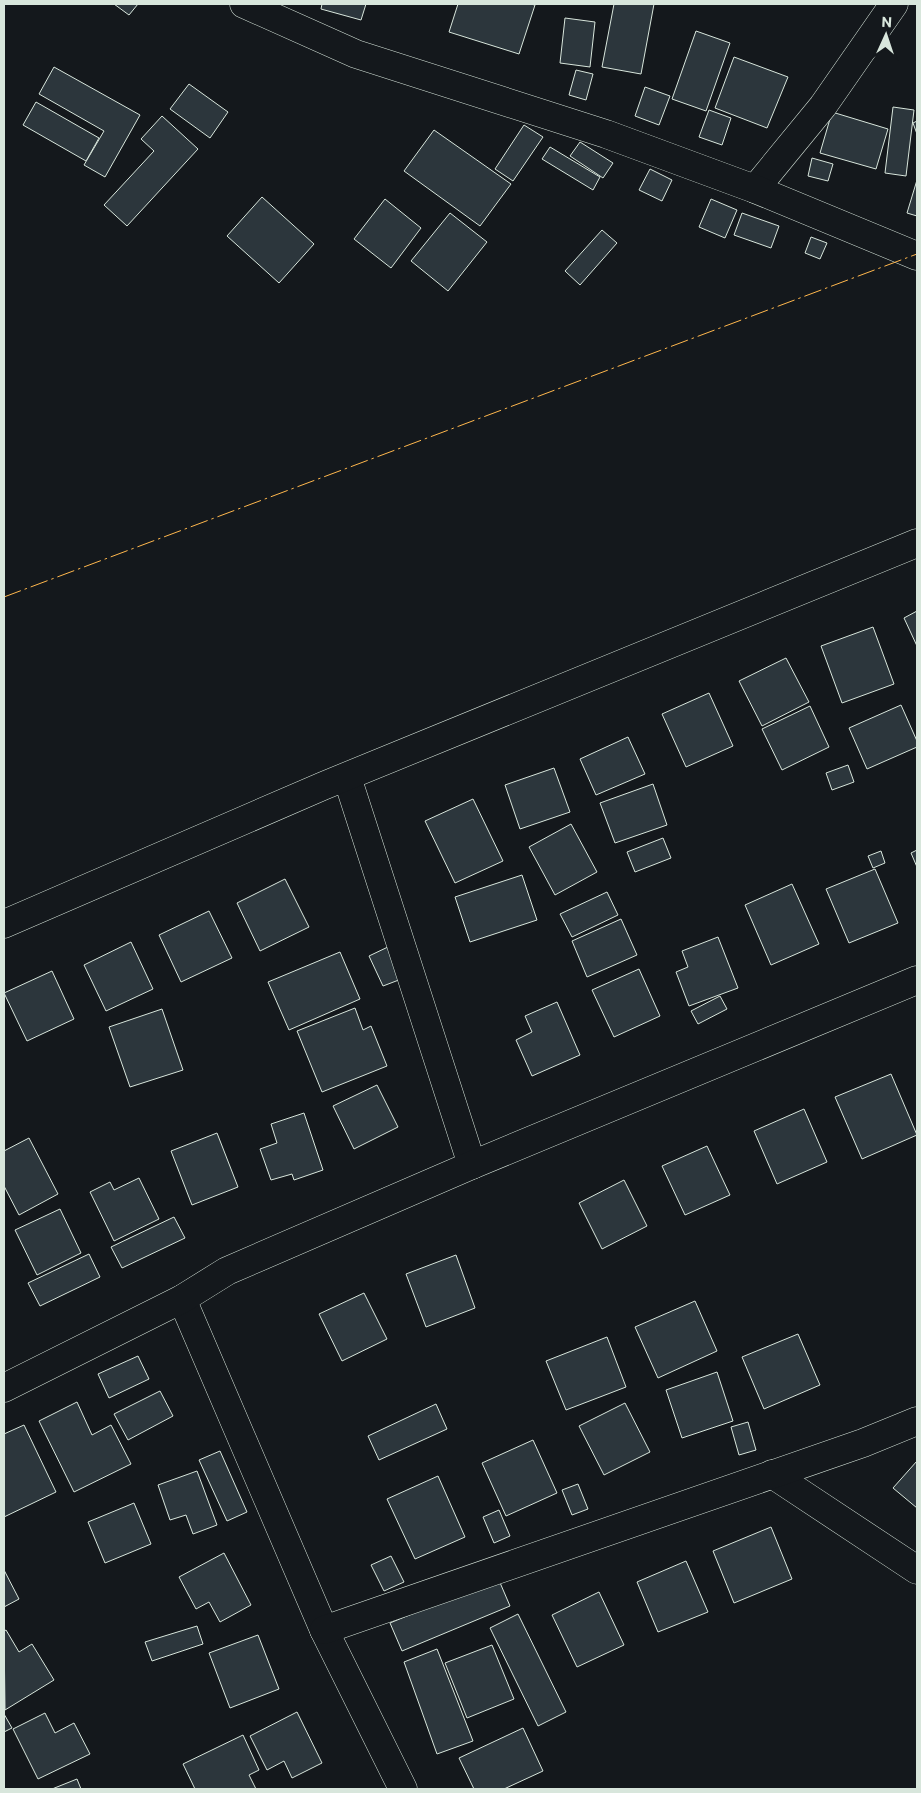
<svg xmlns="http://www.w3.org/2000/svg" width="921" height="1793" viewBox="0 0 921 1793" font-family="Commissioner,sans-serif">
<rect width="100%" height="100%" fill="#14181c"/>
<g fill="#2c363c" stroke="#d8e6dc">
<polygon points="114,4 138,4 129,15"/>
<polygon points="322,4 366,4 361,20 321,9"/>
<polygon points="458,4 530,4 535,5 519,54 449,32"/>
<polygon points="614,4 654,4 641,74 602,67"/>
<polygon points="565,18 595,22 590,67 560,63"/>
<polygon points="696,31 730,43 706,111 672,99"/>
<polygon points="734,57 788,77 767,128 715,108"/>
<polygon points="54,67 140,115 105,177 84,165 104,131 39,94"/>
<polygon points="576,70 593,74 586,100 569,95"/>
<polygon points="189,84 228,112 210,138 170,109"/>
<polygon points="645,87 670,96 659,125 635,116"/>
<polygon points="36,102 99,138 86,161 23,125"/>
<polygon points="893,107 914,110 906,176 885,173"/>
<polygon points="709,110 731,118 722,145 699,137"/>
<polygon points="832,112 888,129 876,169 820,153"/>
<polygon points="162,116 198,149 127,226 104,205 154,151 141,139"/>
<polygon points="917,121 917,134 913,123"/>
<polygon points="524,125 543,137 513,181 495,169"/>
<polygon points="434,130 511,184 480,226 404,171"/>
<polygon points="580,142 613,163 603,178 570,156"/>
<polygon points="550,147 600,177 593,190 542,159"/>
<polygon points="812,158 833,164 828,181 808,176"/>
<polygon points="650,169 672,180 662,201 639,190"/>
<polygon points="917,180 917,216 907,213"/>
<polygon points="262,197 314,244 279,283 227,236"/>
<polygon points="385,199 421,228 391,268 354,239"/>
<polygon points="711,199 737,210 725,238 699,227"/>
<polygon points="450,213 487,242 448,291 411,261"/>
<polygon points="742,213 779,226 771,248 734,235"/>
<polygon points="602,230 617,243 580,285 565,271"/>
<polygon points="811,237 827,243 820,259 805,253"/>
<polygon points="917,611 917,646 904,618"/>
<polygon points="873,627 894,684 842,703 821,646"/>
<polygon points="786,658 809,702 762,726 739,681"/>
<polygon points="709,693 733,746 686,767 662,714"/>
<polygon points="901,705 917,741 917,747 867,769 849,728"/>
<polygon points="810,706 829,747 782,770 762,729"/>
<polygon points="628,737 645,774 596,795 580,759"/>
<polygon points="848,765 854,782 832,790 826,773"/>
<polygon points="554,768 570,812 520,829 505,785"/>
<polygon points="653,784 667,825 615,843 600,803"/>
<polygon points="473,799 503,861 455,883 425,821"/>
<polygon points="571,824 597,872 555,895 529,847"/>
<polygon points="663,838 671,858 635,872 627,852"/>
<polygon points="917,850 917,867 911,853"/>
<polygon points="881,851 885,863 873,868 868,856"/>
<polygon points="875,869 898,923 849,943 826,889"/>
<polygon points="522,875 537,920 470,942 455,897"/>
<polygon points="285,879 309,927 260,951 237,903"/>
<polygon points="792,884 819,944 771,965 745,905"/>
<polygon points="607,892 618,915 572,937 560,914"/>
<polygon points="209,911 232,958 181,982 159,935"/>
<polygon points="621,919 637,955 587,977 572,941"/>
<polygon points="718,937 738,988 689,1006 676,972 688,967 682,951"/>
<polygon points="131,942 153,989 106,1011 84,965"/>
<polygon points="390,946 404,978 383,986 369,956"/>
<polygon points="340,952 360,999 289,1030 268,982"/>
<polygon points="639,969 660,1016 614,1037 592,990"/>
<polygon points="52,971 74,1019 27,1041 4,993"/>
<polygon points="720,996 727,1009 698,1024 691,1011"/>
<polygon points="557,1002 580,1055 532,1076 516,1040 532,1032 525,1016"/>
<polygon points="355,1008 363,1030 371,1026 387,1066 322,1092 297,1031"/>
<polygon points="162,1009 183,1070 130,1087 109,1027"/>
<polygon points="891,1074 917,1135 862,1159 835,1097"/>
<polygon points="377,1085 398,1127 354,1149 333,1106"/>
<polygon points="804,1109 827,1162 777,1184 754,1131"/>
<polygon points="304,1113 323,1170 294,1180 292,1174 271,1180 260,1149 277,1143 271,1124"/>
<polygon points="217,1133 238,1187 192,1205 171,1151"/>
<polygon points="29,1138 58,1194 19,1215 4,1186 4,1151"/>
<polygon points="707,1146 730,1195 685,1215 662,1166"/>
<polygon points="139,1178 159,1219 114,1241 90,1192 110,1182 114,1190"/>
<polygon points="624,1180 647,1226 602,1249 579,1203"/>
<polygon points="60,1209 81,1253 37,1275 15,1230"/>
<polygon points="174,1217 185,1238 122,1268 111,1247"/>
<polygon points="89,1254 100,1277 40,1306 28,1283"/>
<polygon points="456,1255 475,1308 426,1327 406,1274"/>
<polygon points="364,1293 387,1339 342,1361 319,1314"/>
<polygon points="695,1301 717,1351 658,1378 635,1327"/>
<polygon points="798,1334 820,1385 764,1409 742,1357"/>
<polygon points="607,1337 626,1387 566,1410 546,1361"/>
<polygon points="138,1356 149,1379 109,1398 98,1374"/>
<polygon points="717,1372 733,1421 682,1438 666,1390"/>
<polygon points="160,1391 173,1416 128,1440 114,1414"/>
<polygon points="77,1402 92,1435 111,1425 131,1464 74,1492 39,1421"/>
<polygon points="625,1403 650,1452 604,1475 579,1426"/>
<polygon points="436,1404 447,1429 379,1460 368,1436"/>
<polygon points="748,1422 756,1450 739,1455 731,1427"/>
<polygon points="24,1425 56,1492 4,1517 4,1434"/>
<polygon points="533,1440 557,1493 506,1516 482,1463"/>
<polygon points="220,1451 247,1512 227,1521 199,1460"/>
<polygon points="917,1461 917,1508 893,1488"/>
<polygon points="197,1471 217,1525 193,1534 186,1515 170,1520 158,1485"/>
<polygon points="438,1476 465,1537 415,1559 387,1499"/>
<polygon points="578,1484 588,1509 572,1515 562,1490"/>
<polygon points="134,1503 151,1544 105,1563 88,1522"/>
<polygon points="499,1510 510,1536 494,1543 483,1517"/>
<polygon points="771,1527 792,1579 734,1603 713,1551"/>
<polygon points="224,1553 251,1605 220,1622 209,1602 196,1609 179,1577"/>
<polygon points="391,1556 404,1582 384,1591 371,1565"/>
<polygon points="686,1561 708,1612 658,1632 637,1582"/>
<polygon points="4,1570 19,1599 4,1607"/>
<polygon points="498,1578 510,1606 402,1651 390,1623"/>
<polygon points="599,1592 624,1645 577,1667 552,1615"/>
<polygon points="518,1614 566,1712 538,1726 490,1628"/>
<polygon points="197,1626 203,1644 152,1661 145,1642"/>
<polygon points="6,1630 19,1652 32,1644 54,1680 5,1710 4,1631"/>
<polygon points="258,1635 279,1689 230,1708 209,1653"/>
<polygon points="492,1645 514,1699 467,1718 445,1663"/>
<polygon points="437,1649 473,1741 437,1754 404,1662"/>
<polygon points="297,1712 322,1763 292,1778 284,1761 267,1770 250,1736"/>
<polygon points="45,1713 55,1733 74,1723 90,1754 38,1779 13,1729"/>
<polygon points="4,1714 12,1728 4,1732"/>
<polygon points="523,1728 543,1771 504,1789 474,1789 459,1758"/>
<polygon points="243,1735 259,1770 249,1775 256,1789 195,1789 183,1764"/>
<polygon points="77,1779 81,1789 52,1789"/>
</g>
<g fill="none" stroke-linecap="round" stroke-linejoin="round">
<defs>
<g id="minor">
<polyline points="755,189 823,106 894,4"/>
<polyline points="347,777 472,1165"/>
<polyline points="4,924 323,786 917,543"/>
<polyline points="182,1299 324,1630 403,1789"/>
<polyline points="4,1388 182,1299 227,1271 472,1165 917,980"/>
<polyline points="772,1474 917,1570"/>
<polyline points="324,1630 863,1443 917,1421"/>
</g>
<polyline id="tertiary" points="244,4 356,54 606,134 755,189 917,256"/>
</defs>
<use href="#minor" stroke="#d8e6dc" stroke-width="29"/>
<use href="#tertiary" stroke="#d8e6dc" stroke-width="29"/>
<use href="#minor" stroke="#14181c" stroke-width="28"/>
<use href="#tertiary" stroke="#14181c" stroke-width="28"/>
<polyline stroke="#ffb74d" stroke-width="1" stroke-dasharray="18 4 2.5 4" stroke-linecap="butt" points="4,597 917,254"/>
</g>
<rect width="921" height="1793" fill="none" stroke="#d8e6dc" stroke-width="10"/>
<g transform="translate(886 35) rotate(3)" stroke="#14181c" stroke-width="4" paint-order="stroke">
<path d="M0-4L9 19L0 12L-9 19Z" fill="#d8e6dc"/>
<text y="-8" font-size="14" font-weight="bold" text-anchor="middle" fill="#d8e6dc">N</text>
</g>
</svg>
